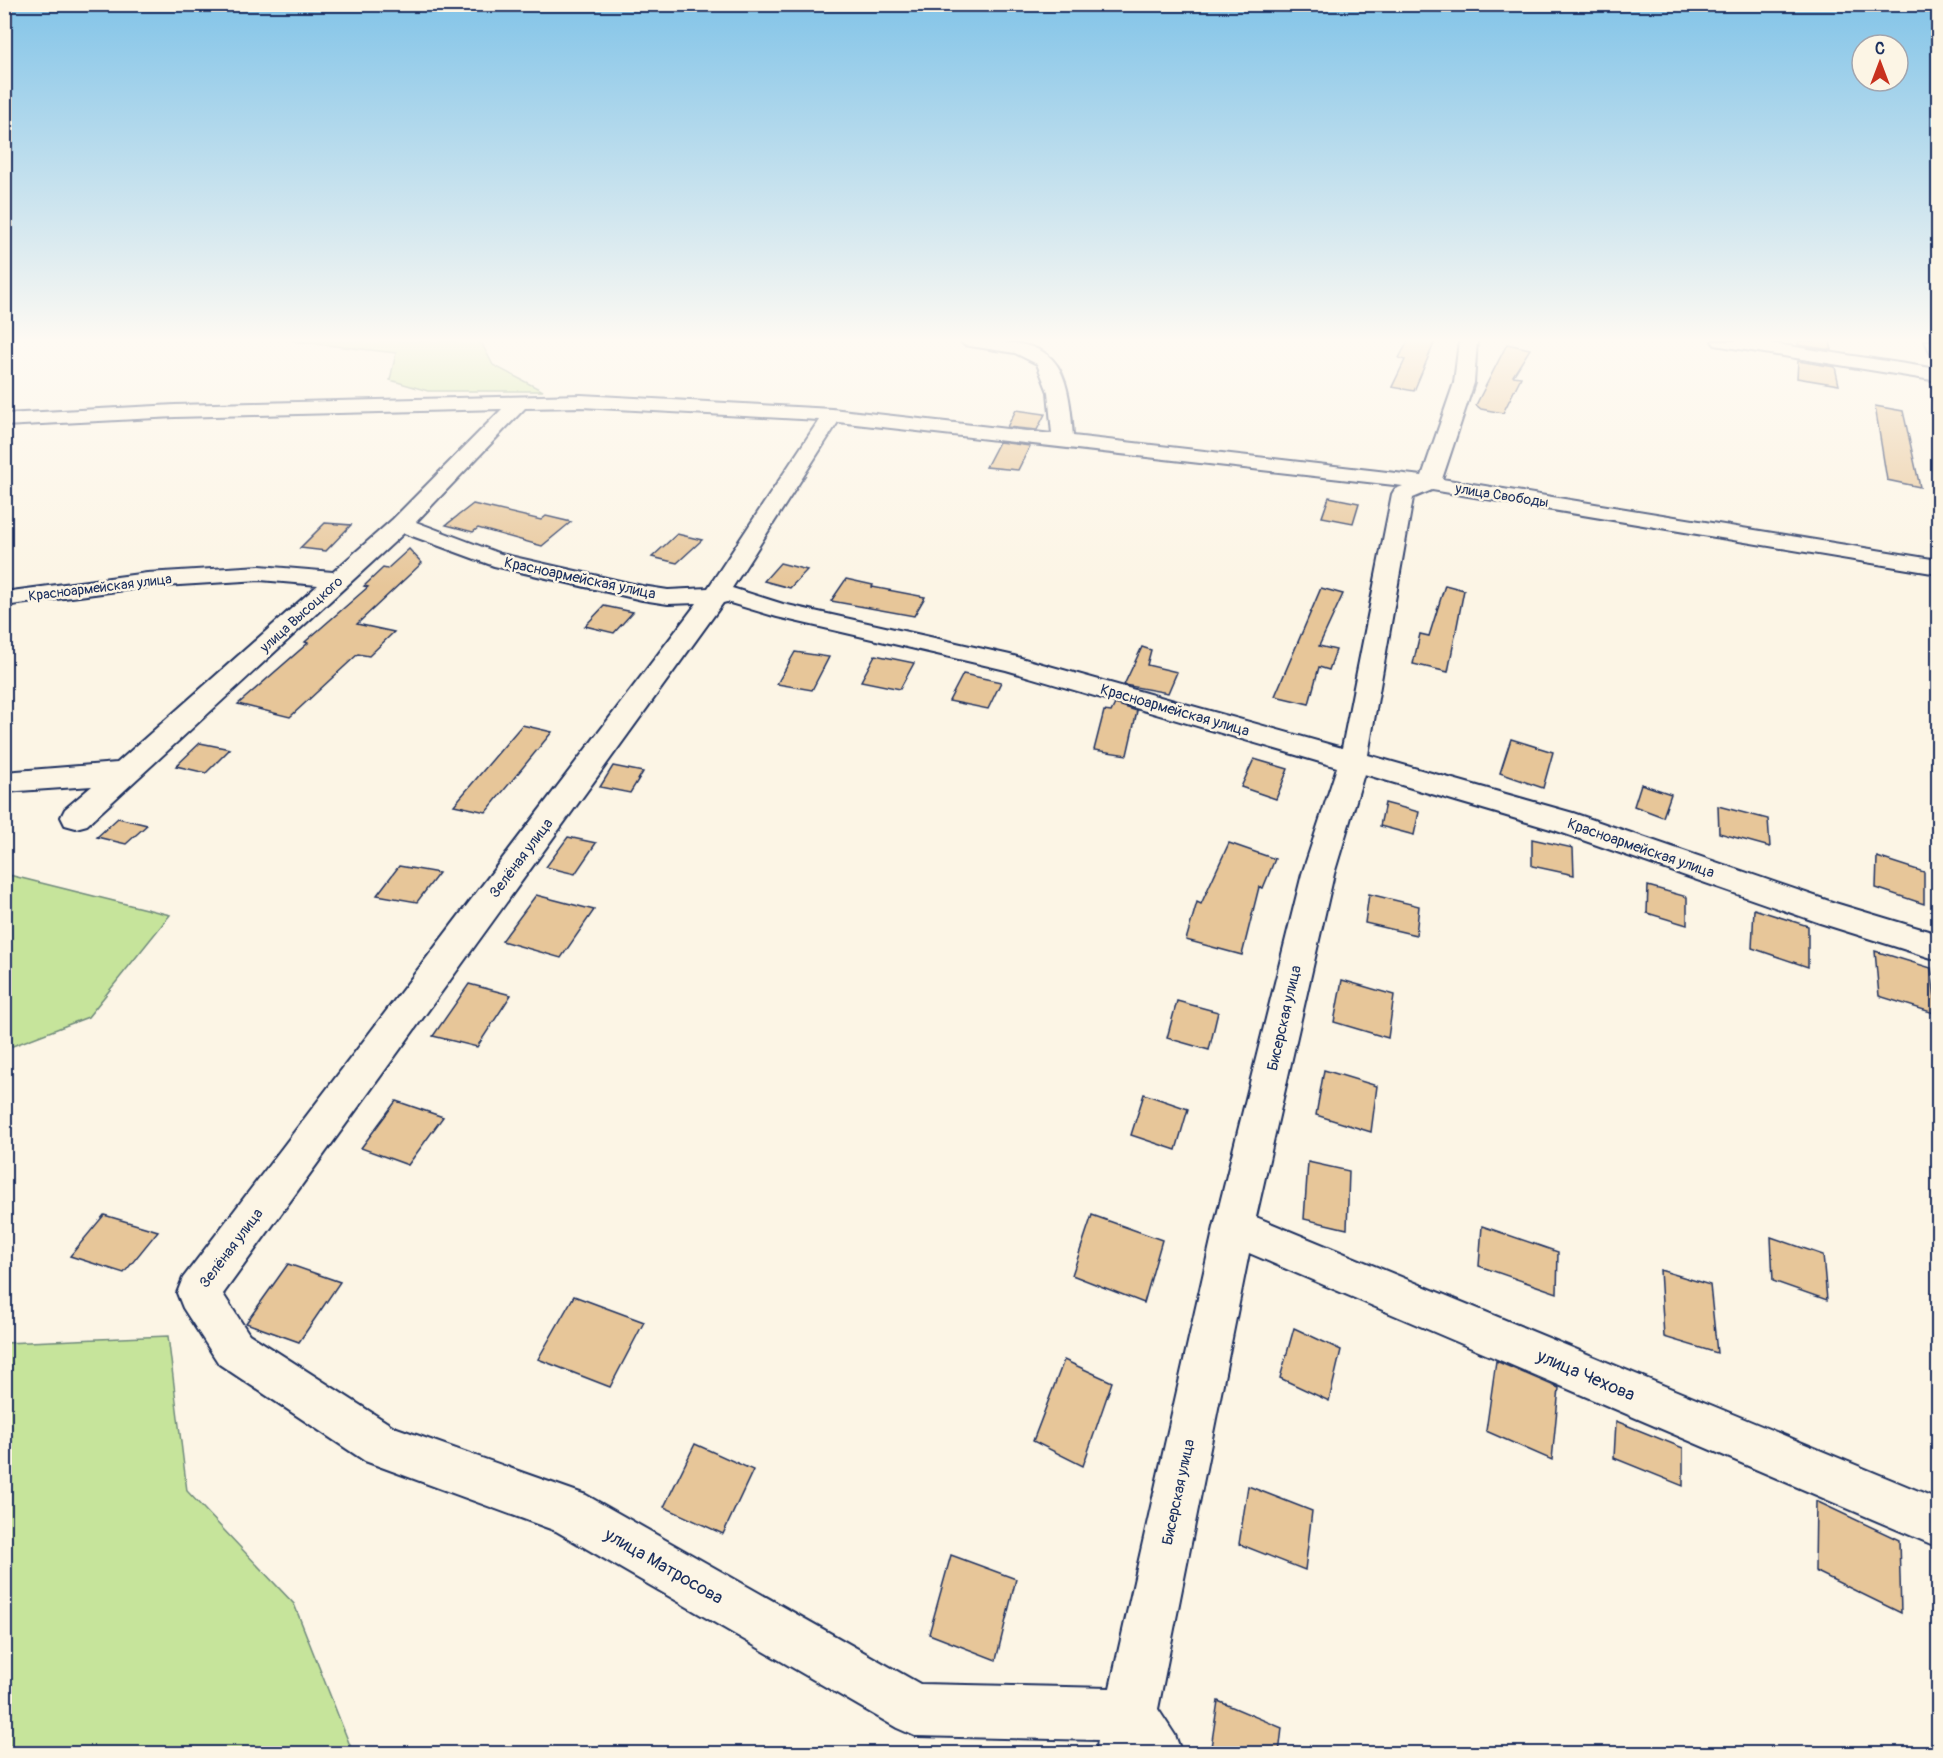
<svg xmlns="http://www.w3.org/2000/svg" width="1943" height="1758" viewBox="0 0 1943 1758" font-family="Pangolin,sans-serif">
<rect width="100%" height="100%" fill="#fcf5e5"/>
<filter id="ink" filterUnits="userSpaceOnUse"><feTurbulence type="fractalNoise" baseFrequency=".0167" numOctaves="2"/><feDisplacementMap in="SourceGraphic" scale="12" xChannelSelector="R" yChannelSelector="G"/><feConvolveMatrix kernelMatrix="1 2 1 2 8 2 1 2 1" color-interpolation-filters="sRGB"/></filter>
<g filter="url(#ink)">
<g fill="#c6e49b" stroke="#708a7c" stroke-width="1.5">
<polygon points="292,341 476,341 482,344 493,365 543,391 428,391 390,380 396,353"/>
<polygon points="5,874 170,915 88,1017 5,1049"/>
<polygon points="168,1336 187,1491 294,1604 353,1753 5,1753 5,1343"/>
</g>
<g fill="#e7c699" stroke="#1b2f5e" stroke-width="1.5">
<polygon points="1408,341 1435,341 1414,391 1392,387 1405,360 1399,358"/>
<polygon points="1798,341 1830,341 1832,350 1798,345"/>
<polygon points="1507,344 1530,349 1513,376 1521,377 1503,413 1481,409 1476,405"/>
<polygon points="1798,361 1835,367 1839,385 1797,378"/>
<polygon points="1875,406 1903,411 1920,487 1887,480"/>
<polygon points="1016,410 1045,414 1037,430 1007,427"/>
<polygon points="999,442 1030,446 1018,470 986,467"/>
<polygon points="1329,497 1359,503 1353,523 1322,517"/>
<polygon points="473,504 541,520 546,516 571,522 542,546 478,528 473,532 446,525"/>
<polygon points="325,523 351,525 326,551 300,548"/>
<polygon points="677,534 702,540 677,563 652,557"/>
<polygon points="409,549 422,563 357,624 394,632 369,656 358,654 290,717 238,704 308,643 305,642 368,587 364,586 383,568 387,569"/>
<polygon points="780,563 807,570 790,588 764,581"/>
<polygon points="846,579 873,585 872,587 925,597 914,616 831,601"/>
<polygon points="1445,585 1464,590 1448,672 1413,664 1420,634 1429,636"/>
<polygon points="1321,588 1343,594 1319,646 1336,650 1329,670 1319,667 1309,704 1275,696"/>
<polygon points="604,606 633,612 614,633 585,626"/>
<polygon points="1142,647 1151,650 1147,665 1177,672 1168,693 1124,685"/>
<polygon points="795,652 829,657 812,690 777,684"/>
<polygon points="875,655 914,663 900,689 861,681"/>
<polygon points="963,674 1001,682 988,709 949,701"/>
<polygon points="1115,704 1137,711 1127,755 1094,750 1104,711 1111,712"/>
<polygon points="522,725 552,732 486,812 454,805"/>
<polygon points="1511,739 1553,752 1543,788 1500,773"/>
<polygon points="200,743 230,749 206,773 176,766"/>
<polygon points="1254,759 1288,769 1276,799 1241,787"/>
<polygon points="613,766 643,772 630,793 600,787"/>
<polygon points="1641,784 1671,794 1663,817 1634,806"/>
<polygon points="1385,803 1419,812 1414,835 1380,826"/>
<polygon points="1718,806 1768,819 1770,847 1719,833"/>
<polygon points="118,818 147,825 126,844 97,837"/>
<polygon points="568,837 596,843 575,874 546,867"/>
<polygon points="1532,839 1573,848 1574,875 1532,866"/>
<polygon points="1229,843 1275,859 1263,888 1259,887 1242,955 1186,940 1197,902 1201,904"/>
<polygon points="1877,857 1924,872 1924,904 1876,888"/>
<polygon points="399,866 439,873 417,902 377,895"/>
<polygon points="1648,886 1687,897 1687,925 1647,913"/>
<polygon points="1369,894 1419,906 1416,935 1365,923"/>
<polygon points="536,895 594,910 561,958 502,941"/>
<polygon points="1754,909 1808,926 1808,967 1752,948"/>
<polygon points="1875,951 1931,968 1937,1014 1879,996"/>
<polygon points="1342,980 1394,995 1388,1038 1334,1022"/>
<polygon points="469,984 511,995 477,1047 433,1036"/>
<polygon points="1177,1001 1218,1012 1209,1050 1167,1038"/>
<polygon points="1324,1070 1377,1086 1371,1132 1316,1115"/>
<polygon points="1144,1094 1188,1109 1176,1150 1131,1135"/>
<polygon points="396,1101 443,1117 408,1165 361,1148"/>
<polygon points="1308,1162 1349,1171 1347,1229 1304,1219"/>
<polygon points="104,1215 158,1231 124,1273 70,1256"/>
<polygon points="1092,1215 1162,1240 1144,1303 1072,1275"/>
<polygon points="1482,1226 1558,1252 1557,1293 1479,1266"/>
<polygon points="1771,1237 1823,1255 1827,1300 1773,1281"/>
<polygon points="288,1264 340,1282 299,1342 246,1323"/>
<polygon points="1660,1270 1710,1285 1717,1353 1664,1337"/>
<polygon points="574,1296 644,1322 610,1387 538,1359"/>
<polygon points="1294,1328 1341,1350 1329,1401 1280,1378"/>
<polygon points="1064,1360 1112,1382 1083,1466 1033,1441"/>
<polygon points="1496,1361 1559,1388 1552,1460 1486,1431"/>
<polygon points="1616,1421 1683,1448 1683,1486 1614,1458"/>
<polygon points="695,1444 753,1470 723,1534 664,1507"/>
<polygon points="1248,1486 1312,1511 1305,1570 1239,1544"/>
<polygon points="1816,1501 1899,1540 1901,1613 1815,1571"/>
<polygon points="951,1555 1016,1579 996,1660 929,1634"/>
<polygon points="1218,1701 1282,1728 1279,1754 1210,1754"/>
</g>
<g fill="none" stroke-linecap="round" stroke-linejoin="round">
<defs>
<g id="minor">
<path d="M961,341C1045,341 1068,345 1073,436L1422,476L1454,383L1459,341H1477L1474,383L1442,479L1938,560V574L1432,490L1413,498L1368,755L1573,813L1835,903L1938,934V960L1820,923L1554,830L1364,774L1334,874L1256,1217L1938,1499V1547L1249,1253L1158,1709L1175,1735L1182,1754H1096L1098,1740L915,1736L897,1728L556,1531L365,1461L219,1364L183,1308L177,1293L183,1278L697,603L668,604L642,600L494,566L404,533L87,825L76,828L65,825L61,817L65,809L92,786L4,792V772L117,763L318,585L260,580L147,587L4,606V592L147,573L260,566L333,572L393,519L502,409L175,417L4,426V414L175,405L581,395L832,409L1052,434L1048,392L1037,364L1015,353L970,346L964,345ZM581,407L819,420L708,588L668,590L642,586L501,554L416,522L525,408ZM838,422L1403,486L1395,489L1392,494L1342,748L1010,655L783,604L732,588ZM727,602L777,617L1006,670L1337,767L1302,874L1214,1227L1110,1688L920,1684L586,1495L394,1427L249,1334L223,1294L723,603Z"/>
<polygon points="1712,341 1756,341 1938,369 1938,381 1721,346 1715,345"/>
<polygon points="1925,341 1938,341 1938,355 1931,354"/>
</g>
</defs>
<use href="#minor" stroke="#1b2f5e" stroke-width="4"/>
<use href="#minor" fill="#fcf5e5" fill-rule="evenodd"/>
</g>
</g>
<linearGradient id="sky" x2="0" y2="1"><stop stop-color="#83c4e8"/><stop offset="0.58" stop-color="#fefaf3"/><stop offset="1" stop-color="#fefaf3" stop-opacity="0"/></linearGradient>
<rect width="1943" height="587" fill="url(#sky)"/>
<g text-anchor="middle" stroke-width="5" stroke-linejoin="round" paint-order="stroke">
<g font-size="14" fill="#1b2f5e" stroke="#fcf5e5">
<text transform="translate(1502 495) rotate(9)" y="5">улица Свободы</text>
<text transform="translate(100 587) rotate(-7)" y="5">Красноармейская улица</text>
<text transform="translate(301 614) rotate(-42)" y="5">улица Высоцкого</text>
</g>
<g font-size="15" fill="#1b2f5e" stroke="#fcf5e5">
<text transform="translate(580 578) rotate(12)" y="5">Красноармейская улица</text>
<text transform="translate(1175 710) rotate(16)" y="5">Красноармейская улица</text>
<text transform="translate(1641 848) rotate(19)" y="5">Красноармейская улица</text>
<text transform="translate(521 858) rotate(-53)" y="5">Зелёная улица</text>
<text transform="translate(1284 1018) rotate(-77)" y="5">Бисерская улица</text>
<text transform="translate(231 1248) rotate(-53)" y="5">Зелёная улица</text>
<text transform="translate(1178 1492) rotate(-78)" y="5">Бисерская улица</text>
</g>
<g font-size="18" fill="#1b2f5e" stroke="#fcf5e5">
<text transform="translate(1586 1375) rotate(23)" y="6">улица Чехова</text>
<text transform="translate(664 1566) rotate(30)" y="6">улица Матросова</text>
</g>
</g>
<rect width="1943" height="1758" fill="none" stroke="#fcf5e5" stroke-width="24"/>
<rect x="12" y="12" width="1919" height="1734" fill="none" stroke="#1b2f5e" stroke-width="2" filter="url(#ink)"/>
<g transform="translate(1880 63)"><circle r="28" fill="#fcf5e5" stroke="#a2a6af" stroke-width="1.5"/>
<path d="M0-4.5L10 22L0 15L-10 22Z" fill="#c8321e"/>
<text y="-9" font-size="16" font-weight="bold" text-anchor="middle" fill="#1b2f5e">С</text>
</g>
</svg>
